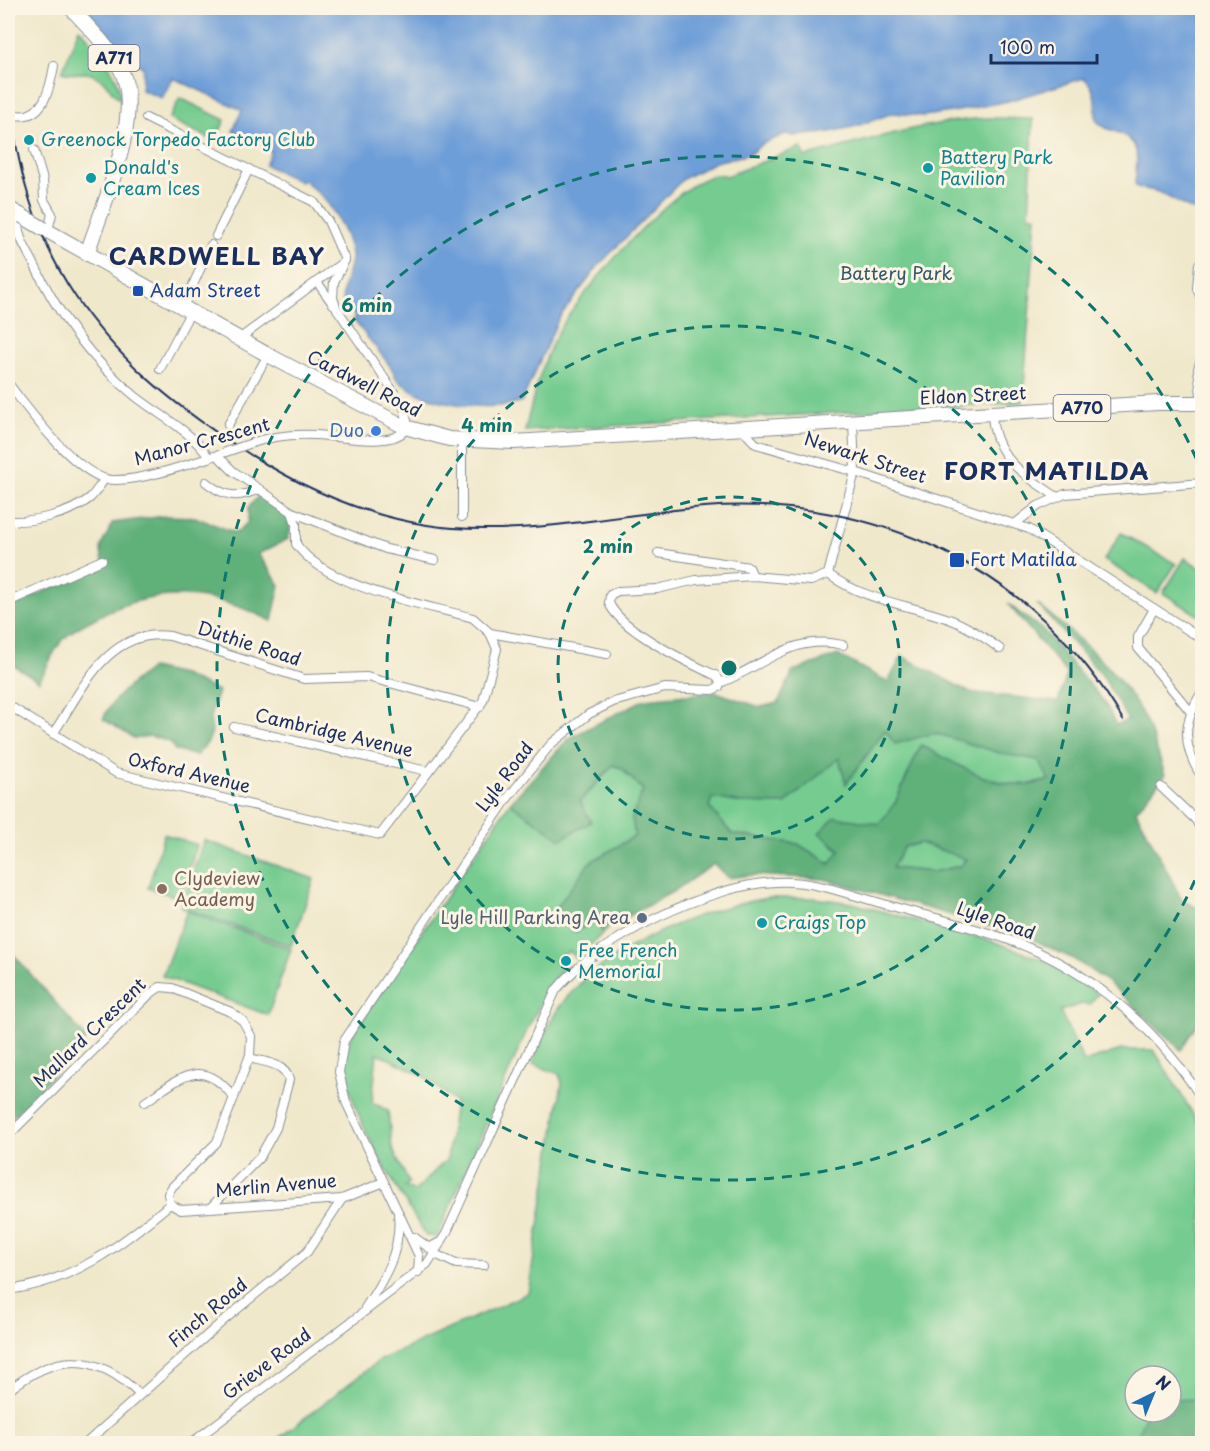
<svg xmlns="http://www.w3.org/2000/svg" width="1210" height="1451" viewBox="0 0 1210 1451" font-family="'Playpen Sans',sans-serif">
<rect width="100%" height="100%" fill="#fcf5e5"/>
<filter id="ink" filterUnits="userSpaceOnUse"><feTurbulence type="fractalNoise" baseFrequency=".0167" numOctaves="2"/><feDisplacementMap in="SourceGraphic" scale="12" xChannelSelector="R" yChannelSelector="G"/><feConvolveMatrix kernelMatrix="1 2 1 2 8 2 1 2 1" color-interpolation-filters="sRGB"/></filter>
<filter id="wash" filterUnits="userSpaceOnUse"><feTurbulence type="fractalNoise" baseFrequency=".008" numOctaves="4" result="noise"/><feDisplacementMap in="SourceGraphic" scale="24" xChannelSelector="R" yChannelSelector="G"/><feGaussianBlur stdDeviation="1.35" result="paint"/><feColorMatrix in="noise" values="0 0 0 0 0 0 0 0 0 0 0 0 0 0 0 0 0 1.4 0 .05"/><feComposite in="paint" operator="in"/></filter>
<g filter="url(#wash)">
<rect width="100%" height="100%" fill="#f0e8cb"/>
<g fill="#76cc90" stroke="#487e77" stroke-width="1.5" fill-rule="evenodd">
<path d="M79,28C98,47 119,72 121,100C110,93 107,79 91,74C81,71 72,76 62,72Z"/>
<polygon points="180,98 225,120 215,141 169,119"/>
<path d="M990,118L1033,119L1029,216H1036L1023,402L525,431C533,397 541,364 558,332C575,300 690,160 726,176L801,147L805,157C866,141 926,121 990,118Z"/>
<polygon points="1121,533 1176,564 1157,593 1104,560"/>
<polygon points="1185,558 1202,569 1202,610 1199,616 1163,593"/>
<path d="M885,730L895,743L935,733L1003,754L1040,760L1049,780C1003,795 961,767 921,745L895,803L879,824L835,817L820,833L840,851L830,864L798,844L732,834L709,807L712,797L742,803L785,804L839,757L846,783Z"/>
<path d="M614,765L621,768L643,790L632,818L635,836L589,863L595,920L603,933L576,959L570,951L556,959L562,969L549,987L528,1028L437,1237L426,1236C399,1191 340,1104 345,1052C346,1043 353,1034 357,1027L510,803L561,839L580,801ZM377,1053L422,1075L455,1102L447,1159L415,1191L405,1187L409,1183L392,1148L388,1111L372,1102Z"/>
<polygon points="164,834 197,845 180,898 148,888"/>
<polygon points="204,840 314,879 291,946 181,907"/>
<polygon points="920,843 966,858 960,866 933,872 892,868 904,847"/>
<path d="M768,898H815L852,903L995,942L1049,962L1098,994L1089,1005L1082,1004L1060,1011L1084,1062L1121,1050H1154L1202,1129V1398L1189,1443L271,1444L380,1360L528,1293L562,1083L559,1074L532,1064C541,1046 548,1022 560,1006C603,949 698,909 768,898ZM1135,1376H1171V1412H1135Z"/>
<polygon points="187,911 291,949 268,1015 162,976"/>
</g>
<g fill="#60b07a" stroke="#3e706c" stroke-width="1.5" fill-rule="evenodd">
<path d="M260,494C280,508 297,512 288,539L258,554L280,585L272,621C209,590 153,585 92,620C80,626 71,631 62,641C52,652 47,669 39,681L8,662V608L104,564C96,541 106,543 112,523L165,516L195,517L236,533L248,522V508Z"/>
<path d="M1008,604L1044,631L1105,703L1116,725L1128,720L1102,675L1037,604C1081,640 1128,677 1150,731C1156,745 1160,760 1165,775L1136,811L1182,900L1202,910V1015L1181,1050L1109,983L1075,960L1028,937L824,879L753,875L728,878L714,864L674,891L611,926L603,933L594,921L576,932L551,915L589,863L635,836L632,818L643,790L621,768L613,765L580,801L591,822L561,839L510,803L569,738L645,699L716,692L760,707L778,703L793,671L838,655L888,682L902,656L969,692L1058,702L1067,674ZM885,730L895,744L935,733L1003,754L1039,760L1049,780C1005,798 959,765 921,745L895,803L879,824L835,817L819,833L840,850L830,864L798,844L732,834L709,807L712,798L742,803L785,804L839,758L846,784ZM920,843L966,859L960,866L933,872L892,868L904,847Z"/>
<path d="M151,668L183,675L218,691L210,717L212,732L208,742L196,756L175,750L170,742L157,738L149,736L135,739L103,719C111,698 134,682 151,668Z"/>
<polygon points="8,948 87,1039 8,1122"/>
<polygon points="1202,1399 1189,1443 1134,1443 1147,1412 1171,1412 1172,1400"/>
</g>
<path fill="#6e9ed8" stroke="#44669b" stroke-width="1.5" d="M83,8H1202V214C1186,208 1173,199 1158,192C1149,188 1142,191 1135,185C1136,161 1144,142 1117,132C1108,129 1102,127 1096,120C1095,104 1097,89 1084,78L1008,101L958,111L923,116L893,113L857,126L825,133L793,136L786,134L762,144L750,154L715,162L683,179L599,265L559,318L522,401C491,413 424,405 398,380C394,377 394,371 392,369C383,355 365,335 353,319L356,316C327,304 354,270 351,254C348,237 336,212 324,199C318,191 310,188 305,180L300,182L265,165L271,152L264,145L252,140L250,145L233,131L242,110L173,78L162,98L141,90L143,67L125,58Z"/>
</g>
<g filter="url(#ink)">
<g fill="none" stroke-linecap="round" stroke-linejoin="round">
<defs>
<g id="street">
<path d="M16,115C43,120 50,89 54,66"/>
<polyline points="146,118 314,202 328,221 345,260"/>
<polyline points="34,150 43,180 44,200 52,214 48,230"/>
<path d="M20,215C14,231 25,247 33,262C57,313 91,360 135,396C160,416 192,431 209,458"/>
<polyline points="216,236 249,169"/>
<polyline points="1199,264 1197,289 1202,300"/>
<polyline points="317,282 333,304"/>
<polyline points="183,307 211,245"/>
<polyline points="239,339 342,263"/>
<polyline points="160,369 191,311"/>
<path d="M8,383C28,410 73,470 106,479C130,485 190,464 214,456"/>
<polyline points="1202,403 1198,369 1202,355"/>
<path d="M992,413C993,457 1024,475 1057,497"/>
<polyline points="228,425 268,355"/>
<polyline points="741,428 756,444 855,472 1029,529 1202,639"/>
<path d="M252,443C271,436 296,434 316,435C337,436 388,447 403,432L407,421L404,407L337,309L333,298L334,282L345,260"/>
<path d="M206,482C224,497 238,499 259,489"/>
<polyline points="292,512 386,549 435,560"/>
<polyline points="462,517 462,441"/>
<path d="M8,521C33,522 69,515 90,498C95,493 100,485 105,479"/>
<polyline points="1016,523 1038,506 1065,494 1202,483"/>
<polyline points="658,553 749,567 753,576"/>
<path d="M828,574C865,601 907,604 949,619C968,626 984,637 1000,649"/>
<polyline points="8,602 102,560"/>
<polyline points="1154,609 1138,637 1138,648 1190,711"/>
<polyline points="490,633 607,654"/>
<path d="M720,683C764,666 792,633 843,645"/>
<path d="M1202,692C1183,722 1181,746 1202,777"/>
<path d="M8,705L116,773L380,835L483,701L497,649L490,633L473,618C423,604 326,588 296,544V524L292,512L233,471L217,455"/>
<polyline points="234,727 427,771"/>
<path d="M53,734C82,690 108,627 170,636L304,679L367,677L480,707"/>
<polyline points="1161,787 1196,820"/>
<polyline points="1202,817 1196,820 1202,832"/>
<path d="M145,1102C180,1078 203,1055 234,1098"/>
<polyline points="8,1136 150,994 160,987 172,988 231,1012 243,1021 251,1036 250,1055 217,1142 172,1187 168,1194 170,1204"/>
<polyline points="170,1204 181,1210 342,1199 384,1182"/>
<path d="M210,1208L260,1157L276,1128L289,1080C285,1063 264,1062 249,1058"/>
<polyline points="414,1237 429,1248 440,1242"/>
<polyline points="435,1254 456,1264 484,1265"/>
<path d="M418,1272L419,1256L346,1102L339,1072L344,1041L507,799L551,744L589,714L613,702L665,688L712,690L719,687L720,682L717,676C691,664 620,630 609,603L610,595L618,591L657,589L696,580L753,576L811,581L828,574L855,472L853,421"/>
<path d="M8,1290C75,1281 119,1247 170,1204"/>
<path d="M365,1308C384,1279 402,1250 398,1214"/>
<path d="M8,1391C55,1353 95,1351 139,1394"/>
<polyline points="85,1444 223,1321 307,1252 342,1199"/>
<path d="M190,1444L427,1264L446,1234L556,990C598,938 709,885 776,882C816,880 853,896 891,906C930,917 971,926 1009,940C1088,968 1158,1029 1202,1099"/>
</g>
<g id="primary">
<path d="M71,8C89,28 111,48 122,72C143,119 102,206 87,254"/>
<polyline points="8,208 22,216"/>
<polyline points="44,229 268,355 405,427 449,439 514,442 1158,403 1202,403"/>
</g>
</defs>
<use href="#street" stroke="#868c94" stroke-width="10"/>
<use href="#primary" stroke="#868c94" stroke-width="16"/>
<use href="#street" stroke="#fff" stroke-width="8"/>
<use href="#primary" stroke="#fff" stroke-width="14"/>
<path stroke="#1b2f5e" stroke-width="2" d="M8,82C22,258 95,354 240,448C304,490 376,522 453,528C538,534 621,514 704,507C874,494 1037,569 1123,720"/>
<defs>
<g id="street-bridge">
<polyline points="8,113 16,115"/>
<polyline points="223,453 252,443"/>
</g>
<polyline id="primary-bridge" points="22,216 44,229"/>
</defs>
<use href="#street-bridge" stroke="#868c94" stroke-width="10" stroke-linecap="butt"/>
<use href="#primary-bridge" stroke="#868c94" stroke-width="16" stroke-linecap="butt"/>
<use href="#street-bridge" stroke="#fff" stroke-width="8"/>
<use href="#primary-bridge" stroke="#fff" stroke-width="14"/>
</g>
</g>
<g fill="none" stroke="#0f766e" stroke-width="3" stroke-dasharray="10 8">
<circle cx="729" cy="668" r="171"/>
<circle cx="729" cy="668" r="342"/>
<path d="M1202 864A512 512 0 1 1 1202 472"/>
</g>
<g fill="#0f9aa8" stroke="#fcf5e5" stroke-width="2">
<circle cx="29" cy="140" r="6"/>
<circle cx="928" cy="168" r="6"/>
<circle cx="91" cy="178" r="6"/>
<circle cx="762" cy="923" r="6"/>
<circle cx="566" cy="961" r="6"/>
</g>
<g fill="#1a4fb4" stroke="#fcf5e5" stroke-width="2">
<rect x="132" y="285" width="12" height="12" rx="3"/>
<rect x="949" y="552" width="16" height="16" rx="3"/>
</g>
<circle fill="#3f7fe0" stroke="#fcf5e5" stroke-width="2" cx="376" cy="431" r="6"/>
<circle fill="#8d6e63" stroke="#fcf5e5" stroke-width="2" cx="162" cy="889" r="6"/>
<circle fill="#5c6f8a" stroke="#fcf5e5" stroke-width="2" cx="642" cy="918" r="6"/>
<g text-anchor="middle" stroke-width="6" stroke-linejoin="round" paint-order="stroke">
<g fill="#fcf5e5" stroke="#5e6a86" stroke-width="1.5">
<rect x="88.5" y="45" width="51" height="26" rx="4.5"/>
<rect x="1053.5" y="395" width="57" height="26" rx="4.5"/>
</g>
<g font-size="16" font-weight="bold" fill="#1b2f5e">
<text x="114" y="64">A771</text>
<text x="1082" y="414">A770</text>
</g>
<g font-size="18" fill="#0d838f" stroke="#fcf5e5" text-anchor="start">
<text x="41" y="146">Greenock Torpedo Factory Club</text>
<text x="940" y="164">Battery Park<tspan x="940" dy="21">Pavilion</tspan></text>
<text x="103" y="174">Donald's<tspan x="103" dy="21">Cream Ices</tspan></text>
<text x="774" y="929">Craigs Top</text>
<text x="578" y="957">Free French<tspan x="578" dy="21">Memorial</tspan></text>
</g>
<g font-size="18" fill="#32566a" stroke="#fcf5e5">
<text x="896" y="280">Battery Park</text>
</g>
<g font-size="18" fill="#164399" stroke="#fcf5e5" text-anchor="start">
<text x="150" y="297">Adam Street</text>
<text x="970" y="566">Fort Matilda</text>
</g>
<g font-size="18" fill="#1b2f5e" stroke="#fcf5e5">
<text transform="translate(364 384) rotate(27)" y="6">Cardwell Road</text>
<text transform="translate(973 396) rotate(-3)" y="6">Eldon Street</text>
<text transform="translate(202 442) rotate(-15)" y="6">Manor Crescent</text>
<text transform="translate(865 458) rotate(18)" y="6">Newark Street</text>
<text transform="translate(249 644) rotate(18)" y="6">Duthie Road</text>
<text transform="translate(334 733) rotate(13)" y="6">Cambridge Avenue</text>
<text transform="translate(189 773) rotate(13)" y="6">Oxford Avenue</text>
<text transform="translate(505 777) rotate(-53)" y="6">Lyle Road</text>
<text transform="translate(996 921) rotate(19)" y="6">Lyle Road</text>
<text transform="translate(90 1033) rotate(-44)" y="6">Mallard Crescent</text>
<text transform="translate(276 1186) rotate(-5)" y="6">Merlin Avenue</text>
<text transform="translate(208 1313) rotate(-40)" y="6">Finch Road</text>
<text transform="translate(267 1364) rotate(-37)" y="6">Grieve Road</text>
</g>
<g font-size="18" fill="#366cbe" stroke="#fcf5e5" text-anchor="end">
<text x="364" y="437">Duo</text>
</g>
<g font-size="18" fill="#785e54" stroke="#fcf5e5" text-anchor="start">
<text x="174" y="885">Clydeview<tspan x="174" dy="21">Academy</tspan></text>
</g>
<g font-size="18" fill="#4e5e75" stroke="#fcf5e5" text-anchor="end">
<text x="630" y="924">Lyle Hill Parking Area</text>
</g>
<g font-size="24" font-weight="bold" letter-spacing="1.5" fill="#1b2f5e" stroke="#fcf5e5">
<text x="217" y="265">CARDWELL BAY</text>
<text x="1047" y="480">FORT MATILDA</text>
</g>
</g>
<circle cx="729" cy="668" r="9" fill="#0f766e" stroke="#fcf5e5" stroke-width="3"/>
<g font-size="18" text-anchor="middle" font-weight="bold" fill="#0f766e" stroke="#fcf5e5" stroke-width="6" stroke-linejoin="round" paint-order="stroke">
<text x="367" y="312">6 min</text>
<text x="487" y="432">4 min</text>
<text x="608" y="553">2 min</text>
</g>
<rect width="1210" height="1451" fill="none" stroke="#fcf5e5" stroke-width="30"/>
<g transform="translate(1153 1394) rotate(43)"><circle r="28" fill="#fcf5e5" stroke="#a2a6af" stroke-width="1.5"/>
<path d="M0-4.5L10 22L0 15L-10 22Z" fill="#1f6fb2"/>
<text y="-9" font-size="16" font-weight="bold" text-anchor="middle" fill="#1b2f5e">N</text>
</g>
<path d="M991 54v9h106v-9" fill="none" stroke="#1b2f5e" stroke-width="3"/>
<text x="1000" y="54" font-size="18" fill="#1b2f5e" stroke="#fcf5e5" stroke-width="4.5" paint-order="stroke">100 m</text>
</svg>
